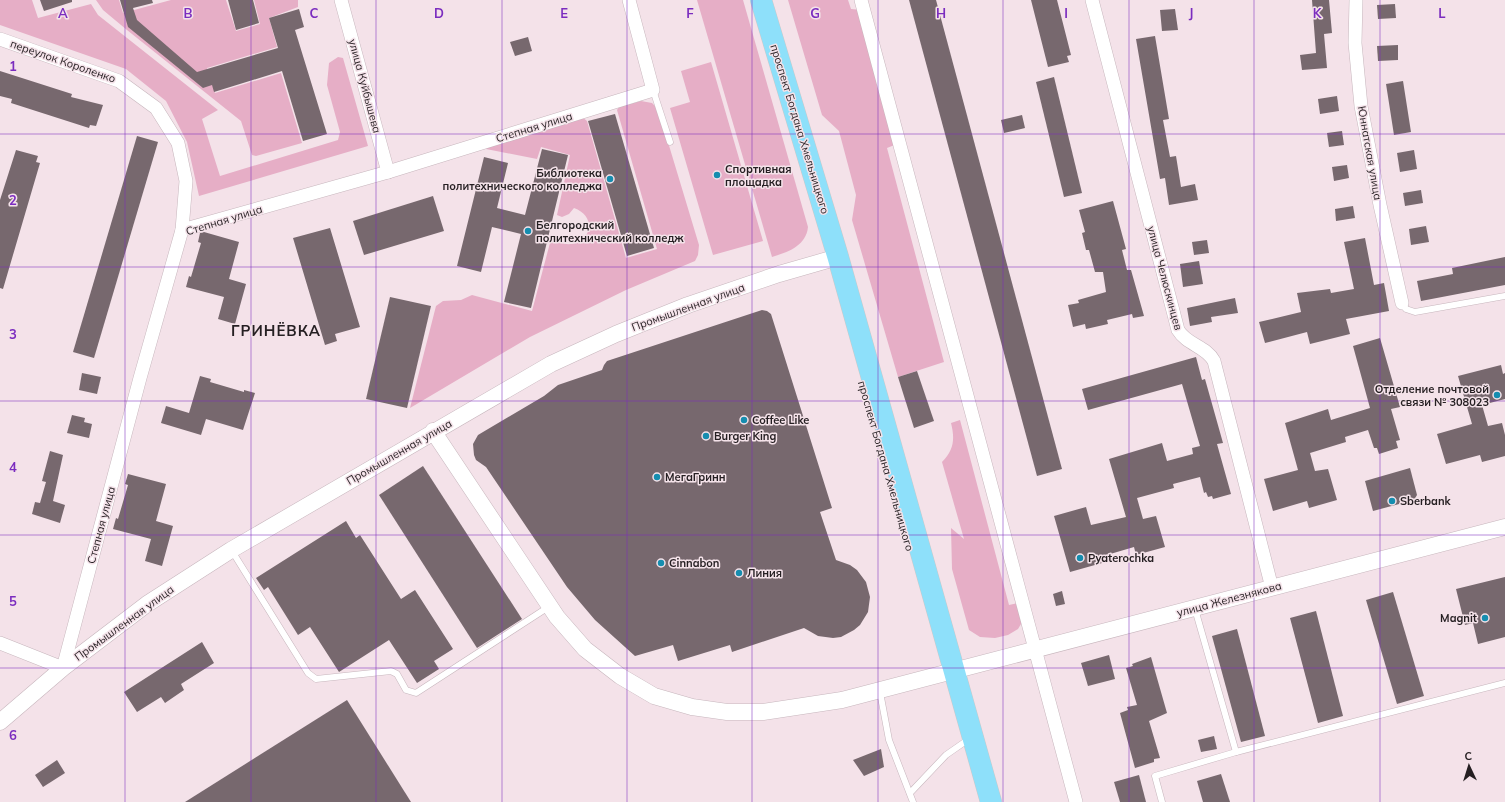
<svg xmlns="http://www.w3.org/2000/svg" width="1505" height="802" viewBox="0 0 1505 802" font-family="Mulish,sans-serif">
<rect width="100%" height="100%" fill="#f4e2e9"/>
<g fill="#e6aec6">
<polygon points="0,0 32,0 38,18 91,4 98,15 218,110 202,119 220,176 338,140 340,132 327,85 329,63 338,57 343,58 368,146 199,196 187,142 166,101 126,69 0,25"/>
<polygon points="96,0 119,0 123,13 171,0 226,0 236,31 260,24 254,0 298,0 298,7 269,18 277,47 207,68 215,93 281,73 302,143 256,156 252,155 241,121 127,30 103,10"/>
<path d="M697,0H743L808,227C806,246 788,252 772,257Z"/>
<polygon points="788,0 848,0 851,9 862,10 897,144 887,148 944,362 898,377 852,220 856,195 839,131 822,115"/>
<polygon points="711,62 763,241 713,255 670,108 690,102 681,71"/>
<path d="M641,101L652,103L658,109L699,245L698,255L695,261L626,290L530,337L410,408L436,306L443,301L461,300L472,295L532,311L551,239C585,258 604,219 574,208L569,214L562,217L557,215L570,155L541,147L537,159L481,148L582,117L587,121L626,258L657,249L617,110L619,107Z"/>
<path d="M960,420L1009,605L1022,602L1023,619L1021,624L1018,629L1008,635L995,638L980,637L969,630L952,569L951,528L964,539L942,462C954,450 955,439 951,423Z"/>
</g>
<g fill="#77686e">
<polygon points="40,0 72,0 72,2 44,11"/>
<polygon points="120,0 152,0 153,3 133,8 137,20 197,72 278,48 269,18 299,9 304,27 295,30 327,134 303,141 282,71 214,92 212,85 203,88 128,27"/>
<polygon points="228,0 253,0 259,23 236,30"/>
<polygon points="909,0 936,0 1062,469 1037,476"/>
<polygon points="1031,0 1057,0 1071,55 1067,56 1069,62 1048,67"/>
<polygon points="1312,0 1329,0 1332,33 1324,34 1327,68 1302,70 1300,55 1316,53"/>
<polygon points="1395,4 1396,18 1378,19 1377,5"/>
<polygon points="1175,9 1178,30 1162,31 1160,10"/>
<polygon points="1155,36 1169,119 1163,120 1170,157 1176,156 1181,187 1195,184 1198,200 1169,205 1165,178 1160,179 1136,39"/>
<polygon points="528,37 532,51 515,56 510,42"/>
<polygon points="1398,45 1398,60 1378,61 1377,46"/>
<polygon points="0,71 72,94 71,97 103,105 96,126 90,125 89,128 11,103 12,99 0,96"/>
<polygon points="1054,77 1082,193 1064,197 1036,82"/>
<polygon points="1403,81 1411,132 1394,135 1386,84"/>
<polygon points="1337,96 1339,111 1320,114 1318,99"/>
<polygon points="615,114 654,248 627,256 588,121"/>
<polygon points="1022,115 1025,128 1004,133 1001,120"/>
<polygon points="1342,131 1344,145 1329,147 1327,133"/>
<polygon points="137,136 158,142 94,358 73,352"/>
<polygon points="542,149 568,155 531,308 504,302 521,234 492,227 481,272 457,266 484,157 508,163 497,208 525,215"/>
<polygon points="16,150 38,156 36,162 40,163 3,289 0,288 0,200"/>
<polygon points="1414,150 1417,169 1400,172 1397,153"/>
<polygon points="1347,165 1349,178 1334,181 1332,167"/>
<polygon points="1421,190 1423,203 1405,206 1403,193"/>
<polygon points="433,196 444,231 364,255 353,221"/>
<polygon points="1113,201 1126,249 1122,250 1127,270 1131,270 1144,316 1133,318 1132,314 1107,320 1108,324 1086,329 1085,324 1073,327 1068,305 1079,303 1078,300 1106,292 1103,272 1095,272 1089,250 1086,250 1082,233 1085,232 1079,210"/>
<polygon points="1353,206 1355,218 1336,221 1335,209"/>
<polygon points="1426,226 1429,242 1411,245 1409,229"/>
<polygon points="330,228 360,327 335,334 337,341 325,345 293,238"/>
<polygon points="204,232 239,242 229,279 246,284 235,324 218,319 224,297 186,287 189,276 191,277 201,243 198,242 200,233"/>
<polygon points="1365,238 1374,285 1384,283 1389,311 1346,319 1350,334 1310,344 1307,332 1265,343 1259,322 1301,312 1297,293 1330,289 1331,293 1354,289 1344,242"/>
<polygon points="1207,240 1209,253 1194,255 1192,242"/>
<polygon points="1505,257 1505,285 1421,301 1417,281 1453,274 1452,268"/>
<polygon points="1199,261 1203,284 1183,287 1180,264"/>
<polygon points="390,297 431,306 407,408 366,399"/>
<polygon points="1235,298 1238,313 1211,317 1212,322 1190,326 1187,308"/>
<polygon points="762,310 767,311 771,314 832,508 820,512 836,560 850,565 857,570 866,582 870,597 868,612 860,625 854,630 841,637 833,638 818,636 804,628 732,652 730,645 678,661 673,645 635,656 595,620 567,587 486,467 476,460 474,455 473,444 478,435 483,432 544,396 558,385 602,370 604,365 607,361"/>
<polygon points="1380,338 1400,407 1391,409 1400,440 1396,441 1398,448 1379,454 1377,448 1374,448 1368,430 1345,437 1346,442 1310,453 1315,471 1328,469 1337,500 1309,508 1307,501 1273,511 1264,479 1298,470 1285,423 1328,409 1331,420 1370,408 1353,346"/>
<polygon points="1196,357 1202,380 1205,379 1223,443 1217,444 1231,494 1213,499 1212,496 1208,497 1206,492 1204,493 1200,477 1173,484 1174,488 1137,498 1143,519 1156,516 1165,547 1136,555 1134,547 1100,557 1102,563 1070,572 1054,516 1086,507 1091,525 1126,517 1109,459 1162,443 1167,461 1193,454 1192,448 1200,446 1182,384 1088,410 1082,389"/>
<polygon points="1501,365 1503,374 1505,373 1505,399 1482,405 1488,426 1502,423 1505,435 1505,456 1482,462 1480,455 1446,464 1437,434 1472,424 1458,376"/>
<polygon points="917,371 934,421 914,428 898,377"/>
<polygon points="82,373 101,377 97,394 79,390"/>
<polygon points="200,376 211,379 210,382 244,392 244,390 255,393 243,430 206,419 201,435 161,423 166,406 189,413"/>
<polygon points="72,415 85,418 84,422 92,424 89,438 67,433"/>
<polygon points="50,451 63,455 53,501 65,505 60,523 32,514 35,502 40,503 46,482 42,481"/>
<polygon points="423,466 522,619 477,648 379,495"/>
<polygon points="1410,468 1417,495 1414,500 1373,511 1365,481"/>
<polygon points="128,474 166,484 156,521 173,526 162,566 145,561 151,539 113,529 116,518 118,519 128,485 125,484"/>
<polygon points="346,521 356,538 360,535 401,599 415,590 453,649 434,661 439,669 417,683 389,640 339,672 310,627 298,635 268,587 264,590 256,578"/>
<polygon points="1505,577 1505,637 1478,644 1473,623 1465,625 1456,589"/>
<polygon points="1062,591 1065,604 1056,606 1053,594"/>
<polygon points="1393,592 1424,696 1397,704 1366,600"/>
<polygon points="1316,611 1343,716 1318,723 1290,618"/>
<polygon points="1237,629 1265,736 1241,742 1212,636"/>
<polygon points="202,642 214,663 181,684 184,690 165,703 161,697 137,712 124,692"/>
<polygon points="1109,655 1115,679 1088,686 1081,663"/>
<polygon points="1151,657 1167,713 1149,721 1160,758 1154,759 1154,762 1135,768 1120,713 1128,710 1127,707 1137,705 1126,668 1133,666 1132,664"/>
<polygon points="347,700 411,802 185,802"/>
<polygon points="1214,736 1217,749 1201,752 1198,740"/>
<polygon points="881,749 884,767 864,776 853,760"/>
<polygon points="57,760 65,773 43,787 35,775"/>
<polygon points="1221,774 1230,802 1203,802 1197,781"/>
<polygon points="1139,775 1146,802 1120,802 1114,782"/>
</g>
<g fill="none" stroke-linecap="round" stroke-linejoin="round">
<defs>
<g id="service">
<polyline points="653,90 670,142"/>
<polyline points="1402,303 1406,309 1415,312 1505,296"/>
<polyline points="232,551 308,673 316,679 391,671 397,674 406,690 416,693 550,606"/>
<polyline points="1195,609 1236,752"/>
<polyline points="880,692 889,740 913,802"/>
<polyline points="910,793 946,755 969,739"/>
<polyline points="1162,802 1155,776 1236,752 1505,683"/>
</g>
<g id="minor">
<polyline points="341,0 388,172"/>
<polyline points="861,0 1076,802"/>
<path d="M1092,0L1178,330C1187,345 1206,346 1214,361L1272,588"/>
<polyline points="1356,0 1355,43 1361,106 1380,205 1402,303"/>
<polyline points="0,39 119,81 156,108 178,143 186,181 182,230"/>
<polyline points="0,643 63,668 140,378 182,230 388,172 653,90 629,0"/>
</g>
<g id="tertiary">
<polyline points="433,431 557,617 585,649 620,676 654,696 692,707 727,712 763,712 842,700 1505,527"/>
<polyline points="0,722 63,668 147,604 231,550 551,364 616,334 688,305 779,274 838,257"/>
</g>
<polyline id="primary" points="761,0 838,257 991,802"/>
</defs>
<use href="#service" stroke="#c7b6bd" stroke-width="7"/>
<use href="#minor" stroke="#c7b6bd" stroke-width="14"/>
<use href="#tertiary" stroke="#c7b6bd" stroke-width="17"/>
<use href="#primary" stroke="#cbc9ca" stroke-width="22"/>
<use href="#service" stroke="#fff" stroke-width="6"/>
<use href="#minor" stroke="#fff" stroke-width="13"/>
<use href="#tertiary" stroke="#fff" stroke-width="16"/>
<use href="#primary" stroke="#8ee0fa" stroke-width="21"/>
</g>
<path fill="none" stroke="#7b2cbf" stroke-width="1" stroke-opacity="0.55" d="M125,0V802M251,0V802M376,0V802M502,0V802M627,0V802M752,0V802M878,0V802M1003,0V802M1129,0V802M1254,0V802M1380,0V802M0,134H1505M0,267H1505M0,401H1505M0,535H1505M0,668H1505"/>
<g fill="#158daf" stroke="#f4e2e9" stroke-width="1.5">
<circle cx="717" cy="175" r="4"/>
<circle cx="610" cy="179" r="4"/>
<circle cx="528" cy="231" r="4"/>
<circle cx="1497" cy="395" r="4"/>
<circle cx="744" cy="420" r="4"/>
<circle cx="706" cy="436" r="4"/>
<circle cx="657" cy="477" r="4"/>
<circle cx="1392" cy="501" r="4"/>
<circle cx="1080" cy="558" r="4"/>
<circle cx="661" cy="563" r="4"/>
<circle cx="739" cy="573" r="4"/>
<circle cx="1485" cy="618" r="4"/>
</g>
<g text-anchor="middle" stroke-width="3" stroke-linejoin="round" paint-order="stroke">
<g font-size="11" fill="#251f22" stroke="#f4e2e9">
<text transform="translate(63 61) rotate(19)" y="4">переулок Короленко</text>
<text transform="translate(365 86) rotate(75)" y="4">улица Куйбышева</text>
<text transform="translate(534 127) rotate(-17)" y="4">Степная улица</text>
<text transform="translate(800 129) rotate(73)" y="4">проспект Богдана Хмельницкого</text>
<text transform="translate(1370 153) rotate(80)" y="4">Юннатская улица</text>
<text transform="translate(224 220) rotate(-17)" y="4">Степная улица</text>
<text transform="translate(1165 278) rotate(75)" y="4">улица Челюскинцев</text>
<text transform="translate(688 307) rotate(-20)" y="4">Промышленная улица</text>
<text transform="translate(399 452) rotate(-30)" y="4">Промышленная улица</text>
<text transform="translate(886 466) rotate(74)" y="4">проспект Богдана Хмельницкого</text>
<text transform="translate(101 525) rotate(-75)" y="4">Степная улица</text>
<text transform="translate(1229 599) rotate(-15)" y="4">улица Железнякова</text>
<text transform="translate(124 623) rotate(-36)" y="4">Промышленная улица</text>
</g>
<g font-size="11" font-weight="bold" fill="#251f22" stroke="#f4e2e9" text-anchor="start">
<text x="725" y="173">Спортивная<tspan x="725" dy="13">площадка</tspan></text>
<text x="602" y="177" text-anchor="end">Библиотека<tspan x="602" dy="13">политехнического колледжа</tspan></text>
<text x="536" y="229">Белгородский<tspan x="536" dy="13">политехнический колледж</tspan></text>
<text x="1489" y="393" text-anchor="end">Отделение почтовой<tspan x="1489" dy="13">связи № 308023</tspan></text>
<text x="752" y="424">Coffee Like</text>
<text x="714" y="440">Burger King</text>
<text x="665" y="481">МегаГринн</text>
<text x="1400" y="505">Sberbank</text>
<text x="1088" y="562">Pyaterochka</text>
<text x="669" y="567">Cinnabon</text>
<text x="747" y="577">Линия</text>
<text x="1477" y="622" text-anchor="end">Magnit</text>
</g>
<g font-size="15" font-weight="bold" letter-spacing="1" fill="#251f22" stroke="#f4e2e9">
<text x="276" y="336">ГРИНЁВКА</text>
</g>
</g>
<g font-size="13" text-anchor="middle" font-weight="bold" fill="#7b2cbf" stroke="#f4e2e9" stroke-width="3" stroke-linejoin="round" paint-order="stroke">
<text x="63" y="18">A</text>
<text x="188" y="18">B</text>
<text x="314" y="18">C</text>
<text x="439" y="18">D</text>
<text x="564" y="18">E</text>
<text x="690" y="18">F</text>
<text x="815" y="18">G</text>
<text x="941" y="18">H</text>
<text x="1066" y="18">I</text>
<text x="1191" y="18">J</text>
<text x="1317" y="18">K</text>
<text x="1442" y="18">L</text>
<text x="13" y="71">1</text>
<text x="13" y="205">2</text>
<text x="13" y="339">3</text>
<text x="13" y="472">4</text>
<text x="13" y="606">5</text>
<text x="13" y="740">6</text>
</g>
<g transform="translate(1469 766) rotate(356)" stroke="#f4e2e9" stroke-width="3" paint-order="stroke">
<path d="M0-3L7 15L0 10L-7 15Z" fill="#251f22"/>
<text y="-6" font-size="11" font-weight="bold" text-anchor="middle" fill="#251f22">С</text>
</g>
</svg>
